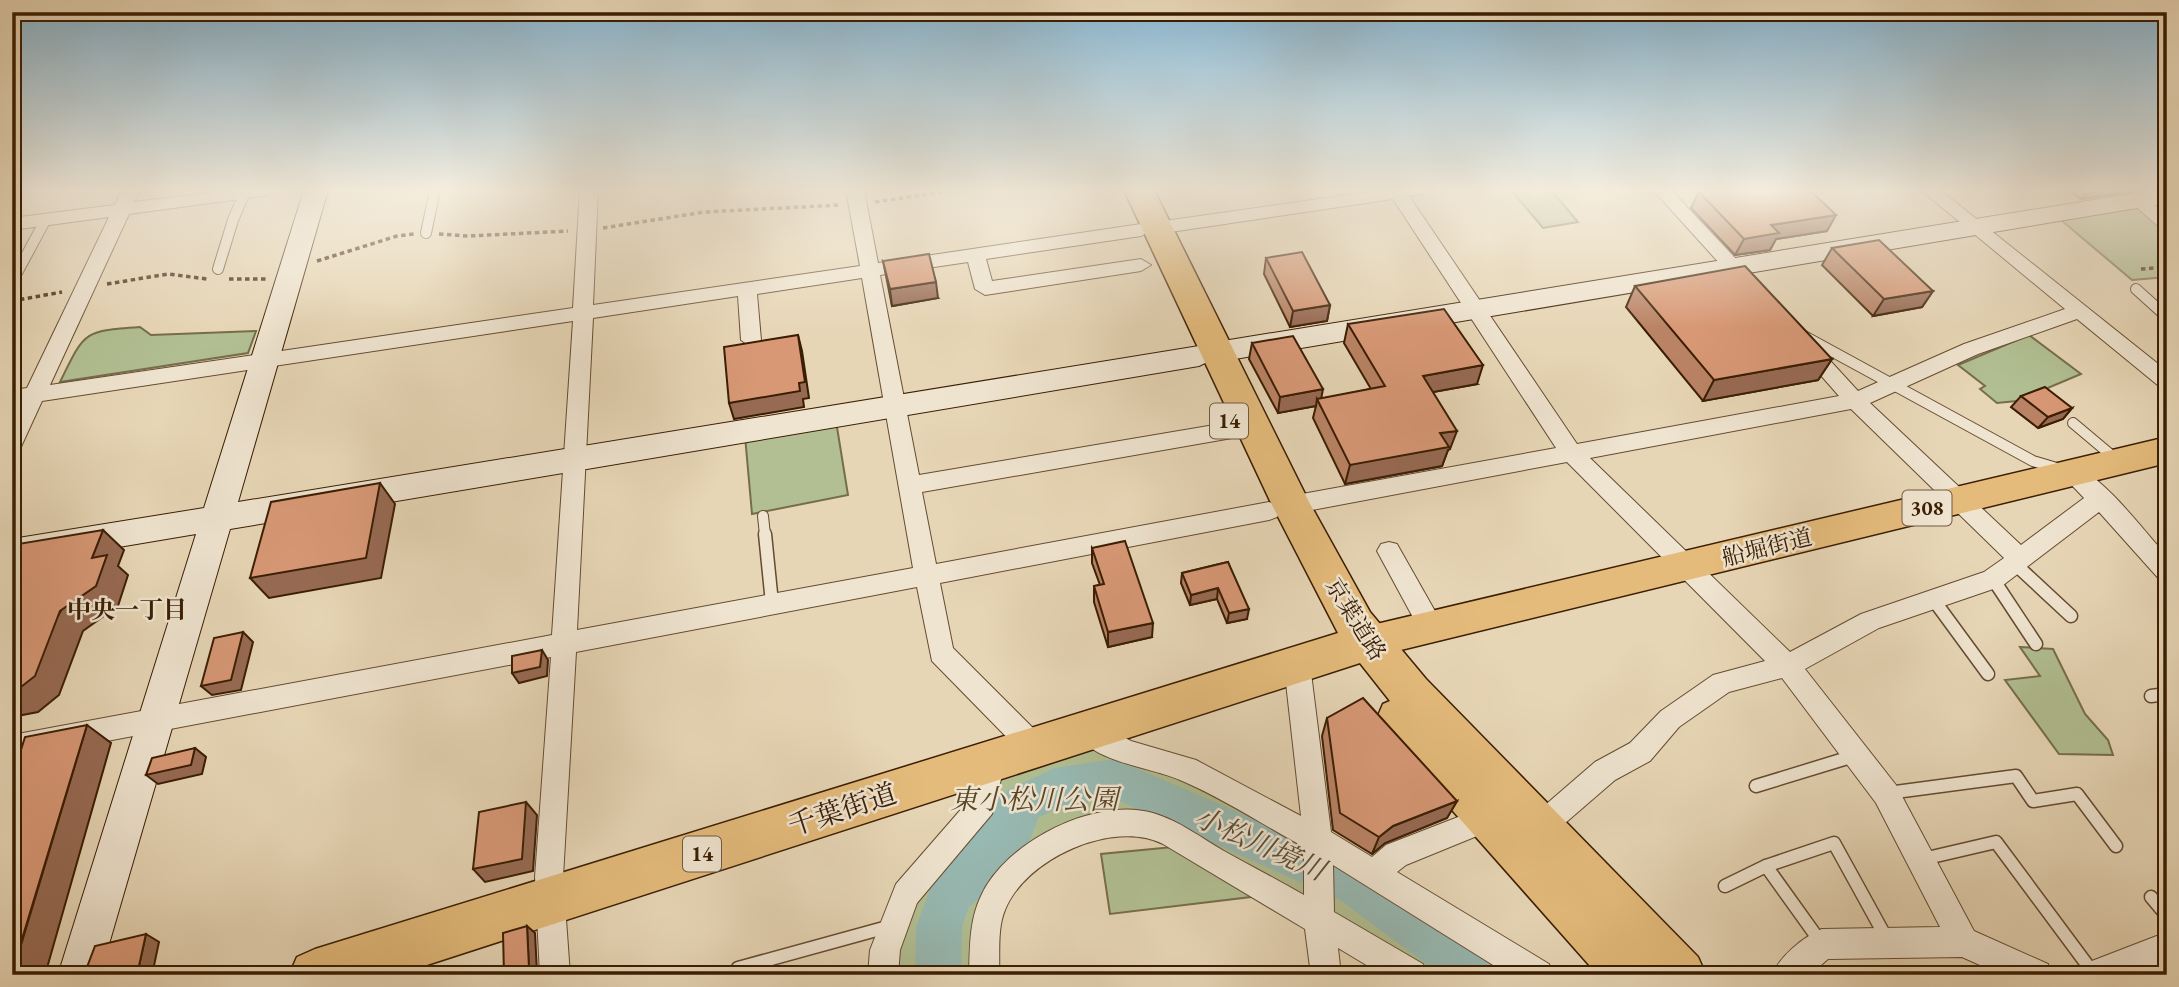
<svg xmlns="http://www.w3.org/2000/svg" width="2179" height="987" viewBox="0 0 2179 987" font-family="'EB Garamond','Noto Serif JP',serif">
<rect width="100%" height="100%" fill="#e7d6b6"/>
<filter id="stains"><feTurbulence type="fractalNoise" baseFrequency=".00286" numOctaves="4"/><feColorMatrix values="0 0 0 0 .2 0 0 0 0 .09 0 0 0 0 .02 0 0 0 .5 -.17"/></filter>
<radialGradient id="worn" r=".72"><stop offset=".6" stop-color="#630" stop-opacity="0"/><stop offset="1" stop-color="#630" stop-opacity=".3"/></radialGradient>
<g fill="#b1bf92" stroke="#766e4a" stroke-width="2">
<polygon points="1511,190 1551,190 1578,222 1543,228"/>
<polygon points="2138,202 2167,228 2167,277 2132,280 2055,215"/>
<path d="M140,327L151,335L256,331L248,353L60,382C85,331 83,331 140,327Z"/>
<polygon points="2029,335 2081,374 2017,401 1997,403 1980,389 1985,386 1958,365"/>
<polygon points="836,421 848,495 752,514 745,436"/>
<polygon points="2020,647 2053,649 2085,714 2108,740 2113,755 2059,754 2005,680 2040,676"/>
<polygon points="1088,730 1153,759 1538,975 1412,975 1176,839 1099,826 995,898 984,975 883,975 885,950 987,787"/>
<polygon points="1173,847 1259,896 1110,914 1101,854"/>
</g>
<g fill="none" stroke-linecap="round" stroke-linejoin="round">
<polygon fill="#97b9b2" fill-rule="evenodd" points="1115,759 1372,870 1498,958 1504,975 1441,975 1340,900 1113,798 1060,807 1038,818 1021,865 969,907 962,927 961,975 915,975 916,927 934,879 970,808 1055,768"/>
<defs>
<g id="lane-far1">
<polyline points="426,233 435,190"/>
<polyline points="218,269 233,220 245,192"/>
<polyline points="12,282 46,219"/>
<polyline points="2136,289 2167,317"/>
<polyline points="1804,336 2033,461 2060,469"/>
<polyline points="2073,423 2117,460"/>
<polyline points="763,516 765,535"/>
</g>
<g id="lane">
<polyline points="765,534 772,603"/>
<polyline points="2014,563 2071,616"/>
<polyline points="1993,579 2036,644"/>
<polyline points="1933,599 1988,674"/>
<polyline points="2151,696 2167,694"/>
<polyline points="1756,786 1854,756"/>
<polyline points="1888,793 2016,776 2033,801 2077,794 2116,846"/>
<polyline points="1923,859 1996,842 2094,974"/>
<polyline points="1766,866 1822,944"/>
<polyline points="1725,886 1766,866 1834,843 1888,941"/>
<polyline points="2151,897 2167,916"/>
<polyline points="736,975 738,968 891,926"/>
</g>
<g id="street">
<path d="M122,190H140L134,202L231,190H277L268,195L129,214L50,385L573,308L580,190H598L593,305L860,266L846,190H864L878,263L1141,224L1148,227L1157,222L1382,190H1425L1422,194L1409,196L1577,444L1839,396L1796,347L1806,340L1813,342L1858,391L1964,344L2065,309L1921,190H1940L2167,371V389L2160,387L2077,319L1978,354L1870,403L2021,545L2084,498L2061,474L2064,468C2070,466 2075,465 2080,468C2111,486 2142,529 2167,556V582L2159,579L2099,512L2002,586L1879,628L1805,669L1896,785L1974,931L2048,964L2052,975H2002L1962,957L1828,959L1810,975H1772C1780,956 1803,937 1822,929L1940,927L1876,803L1782,678L1729,692L1679,727L1650,761L1615,780L1549,837L1539,841L1529,837L1525,828L1529,819L1595,762L1630,743L1661,711L1713,675L1765,661L1567,462L1291,514L1283,511L1280,505L1283,499L1291,496L1556,448L1393,199L1157,234L1150,231L1141,236L986,259L992,281L1141,259L1151,265L1141,271L985,295L975,289L968,262L880,275L919,475L1232,422L1240,424L1243,430L1240,436L1232,438L922,492L936,564L1269,502L1277,505L1281,511L1277,517L1269,520L940,583L953,648L1043,738L1047,747L1043,756L1034,759L1025,756L932,661L917,587L576,652L563,877L570,975H540L535,877L551,657L12,759V735L552,635L573,321L42,401L20,449L12,451V420L19,404L12,406V390L27,388L109,217L12,230V218L115,205ZM862,278L913,568L577,630L593,318L738,296L741,340L751,347L761,340L757,294ZM1851,409L2004,558L1984,572L1861,614L1790,652L1590,458Z"/>
<polygon points="1653,190 1671,190 1755,279 1758,283 1755,287 1741,287"/>
<polygon points="2139,195 2167,214 2167,230 2160,228 2133,204 2130,200"/>
<polygon points="1389,542 1397,544 1440,620 1443,627 1440,634 1431,637 1422,634 1377,551 1381,544"/>
<path d="M1297,654L1306,657L1310,665L1331,832L1372,857L1386,845L1489,805L1499,809L1503,818L1499,827L1406,865L1397,872L1549,964L1553,975H1509L1333,865L1334,912L1423,964L1427,975H1383L1338,948L1341,975H1311L1305,929L1163,844C1113,819 1025,859 1005,910C997,929 1000,954 999,975H969C970,948 969,921 981,896C1005,842 1096,796 1153,813C1180,821 1201,838 1224,851C1251,866 1278,880 1304,895V847C1263,825 1223,798 1180,780C1151,767 1089,762 1075,730L1079,722L1088,718L1131,741L1196,760L1301,816L1284,665L1288,657Z"/>
<polygon points="992,748 1002,751 1006,760 992,814 917,903 900,950 898,975 868,975 870,950 896,884 970,799 982,751"/>
<polygon points="2167,932 2167,962 2135,975 2080,975 2084,964"/>
</g>
<polygon id="secondary" points="304,190 328,190 238,502 1199,346 1205,348 1217,342 2155,190 2167,190 2167,203 1217,362 1211,360 1199,366 230,529 100,975 58,975 196,534 12,565 12,539 204,508"/>
<polygon id="primary" points="2167,437 2167,463 1368,658 1354,654 1349,642 1354,630 1368,626"/>
<polygon id="highway" points="1124,190 1154,190 1309,502 1370,612 1426,679 1698,957 1706,975 1598,975 1383,732 1377,718 1383,704 1390,701 1360,663 396,975 289,975 297,957 315,949 1338,633 1272,505"/>
</defs>
<use href="#lane-far1" stroke="#654b30" stroke-width="12"/>
<use href="#lane" stroke="#654b30" stroke-width="15"/>
<use href="#street" stroke="#654b30" stroke-width="2"/>
<use href="#secondary" stroke="#3a1d03" stroke-width="2"/>
<use href="#primary" stroke="#3a1d03" stroke-width="3"/>
<use href="#highway" stroke="#3a1d03" stroke-width="3"/>
<g stroke="#3a1d03" stroke-width="3.5" stroke-dasharray="4.5 3.5" stroke-linecap="butt">
<polyline points="875,202 955,190"/>
<polyline points="603,228 704,212 839,205"/>
<polyline points="439,234 468,236 568,231"/>
<polyline points="317,261 397,236 414,234"/>
<polyline points="2141,269 2167,267"/>
<polyline points="229,279 266,279"/>
<polyline points="107,284 168,274 207,279"/>
<polyline points="12,301 62,292"/>
</g>
<use href="#lane-far1" stroke="#efe4d0" stroke-width="10"/>
<use href="#lane" stroke="#efe4d0" stroke-width="12"/>
<use href="#street" fill="#efe4d0" fill-rule="evenodd"/>
<use href="#secondary" fill="#efe4d0" fill-rule="evenodd"/>
<use href="#primary" fill="#e4bb7b" fill-rule="evenodd"/>
<use href="#highway" fill="#e4bb7b" fill-rule="evenodd"/>
</g>
<g fill="#ba8365" stroke="#3a1d03" stroke-width="2">
<polygon points="2068,190 2142,190 2081,199"/>
<polygon points="1699,192 1827,231 1776,239 1770,250 1735,255 1691,208"/>
<polygon points="1832,248 1933,291 1922,307 1873,316 1822,265"/>
<polygon points="1266,258 1330,305 1327,321 1290,327 1264,274"/>
<polygon points="883,261 938,298 892,306"/>
<polygon points="1635,286 1832,359 1818,380 1703,401 1626,307"/>
<polygon points="1348,324 1477,384 1433,392 1450,449 1448,450 1442,466 1345,484 1313,418 1316,406 1278,413 1249,359 1252,343 1321,399 1371,389 1344,343"/>
<polygon points="2021,396 2072,408 2063,419 2038,428 2011,407"/>
<polygon points="1092,548 1152,637 1108,647 1094,602 1094,586 1100,585 1092,563"/>
<polygon points="1228,562 1247,619 1227,623 1217,599 1190,605 1181,583 1182,573"/>
<polygon points="1327,718 1457,801 1447,818 1385,843 1372,854 1333,830 1322,736"/>
</g>
<g fill="#976a53" stroke="#3a1d03" stroke-width="2">
<polygon points="2089,190 2142,190 2081,199"/>
<polygon points="1836,215 1827,231 1776,239 1770,250 1735,255 1744,239 1771,225"/>
<polygon points="936,282 938,298 892,306 890,289"/>
<polygon points="1933,291 1922,307 1873,316 1884,299"/>
<polygon points="1330,305 1327,321 1290,327 1293,311"/>
<polygon points="798,335 802,351 809,398 803,399 804,407 734,419 729,403 799,383"/>
<polygon points="1832,359 1818,380 1703,401 1714,380"/>
<polygon points="1483,365 1477,384 1417,395 1423,376"/>
<polygon points="1323,389 1320,405 1317,399 1316,406 1278,413 1280,397"/>
<polygon points="2072,408 2063,419 2038,428 2048,417"/>
<polygon points="1457,431 1450,449 1448,450 1442,466 1345,484 1350,465 1440,433"/>
<polygon points="380,483 395,504 381,578 269,598 250,578"/>
<polygon points="103,530 124,550 118,566 128,575 118,606 83,631 59,695 38,712 12,717 12,694 92,558"/>
<polygon points="1218,588 1217,599 1190,605 1191,595"/>
<polygon points="1249,609 1247,619 1227,623 1229,613"/>
<polygon points="1153,623 1152,637 1108,647 1108,632"/>
<polygon points="243,632 253,642 241,690 212,695 201,686"/>
<polygon points="542,650 548,660 547,676 519,683 512,673"/>
<polygon points="87,725 111,743 45,975 12,975"/>
<polygon points="195,748 206,757 202,774 158,784 146,775"/>
<polygon points="1457,801 1447,818 1385,843 1372,854 1379,837 1393,826"/>
<polygon points="526,802 537,815 533,871 485,882 473,869"/>
<polygon points="527,926 535,933 537,973 539,975 535,975 529,968"/>
<polygon points="146,934 159,942 152,975 137,975"/>
<polygon points="381,968 390,975 380,975"/>
</g>
<g fill="#d89876" stroke="#3a1d03" stroke-width="2">
<polygon points="1715,190 1810,190 1836,215 1771,225 1779,233 1744,239 1699,192"/>
<polygon points="1879,240 1933,291 1884,299 1832,248"/>
<polygon points="1302,252 1330,305 1293,311 1266,258"/>
<polygon points="929,254 936,282 890,289 883,261"/>
<polygon points="1745,266 1832,359 1714,380 1635,286"/>
<polygon points="1444,309 1483,365 1423,376 1457,431 1440,433 1449,447 1350,465 1317,399 1385,386 1348,324"/>
<polygon points="798,335 805,382 799,383 800,391 729,403 724,347"/>
<polygon points="1293,336 1323,389 1280,397 1252,343"/>
<polygon points="2045,387 2072,408 2048,417 2021,396"/>
<polygon points="380,483 366,558 250,578 271,502"/>
<polygon points="103,530 92,558 107,555 96,586 60,611 35,676 12,694 12,545"/>
<polygon points="1125,541 1153,623 1108,632 1094,586 1104,584 1092,548"/>
<polygon points="1228,562 1249,609 1229,613 1218,588 1191,595 1182,573"/>
<polygon points="243,632 231,680 201,686 214,638"/>
<polygon points="542,650 540,667 512,673 512,656"/>
<polygon points="1363,698 1457,801 1393,826 1379,837 1340,813 1327,718"/>
<polygon points="87,725 12,972 12,754 20,753 25,737"/>
<polygon points="195,748 191,765 146,775 152,758"/>
<polygon points="526,802 522,859 473,869 479,812"/>
<polygon points="527,926 529,968 535,970 535,975 504,975 503,933"/>
<polygon points="146,934 137,975 84,975 95,946"/>
<polygon points="381,968 380,975 358,975"/>
<polygon points="2139,972 2167,973 2167,975 2140,975"/>
</g>
<linearGradient id="sky" x2="0" y2="1"><stop stop-color="#87b6d2"/><stop offset="0.58" stop-color="#f4edde"/><stop offset="1" stop-color="#f4edde" stop-opacity="0"/></linearGradient>
<rect width="2179" height="328" fill="url(#sky)"/>
<g text-anchor="middle" stroke-width="5" stroke-linejoin="round" paint-order="stroke">
<g fill="#efe4d0" stroke="#705940" stroke-width="2">
<rect x="1210" y="403.5" width="38" height="35" rx="5"/>
<rect x="1902.5" y="490.5" width="49" height="35" rx="5"/>
<rect x="683" y="836.5" width="38" height="35" rx="5"/>
</g>
<g font-size="21" font-weight="bold" fill="#3a1d03">
<text x="1229" y="428">14</text>
<text x="1927" y="515">308</text>
<text x="702" y="861">14</text>
</g>
<g font-size="23" fill="#3a1d03" stroke="#efe4d0">
<text transform="translate(1767 547) rotate(-14)" y="8">船堀街道</text>
<text transform="translate(1356 619) rotate(58)" y="8">京葉道路</text>
</g>
<g font-size="24" font-weight="bold" fill="#3a1d03" stroke="#efe4d0">
<text x="127" y="618">中央一丁目</text>
</g>
<g font-size="28" font-style="italic" fill="#584627" stroke="#efe4d0">
<text x="1034" y="809">東小松川公園</text>
</g>
<g font-size="28" fill="#3a1d03" stroke="#efe4d0">
<text transform="translate(842 809) rotate(-18)" y="10">千葉街道</text>
</g>
<g font-size="28" font-style="italic" fill="#564c38" stroke="#efe4d0">
<text transform="translate(1260 843) rotate(24)" y="10">小松川境川</text>
</g>
</g>
<rect width="2179" height="987" fill="none" stroke="#e7d6b6" stroke-width="42"/>
<rect x="14" y="14" width="2151" height="959" fill="none" stroke="#3a1d03" stroke-width="3.5"/>
<rect x="21" y="21" width="2137" height="945" fill="none" stroke="#3a1d03" stroke-width="2"/>
<rect width="100%" height="100%" filter="url(#stains)"/>
<rect width="100%" height="100%" fill="url(#worn)"/>
</svg>
